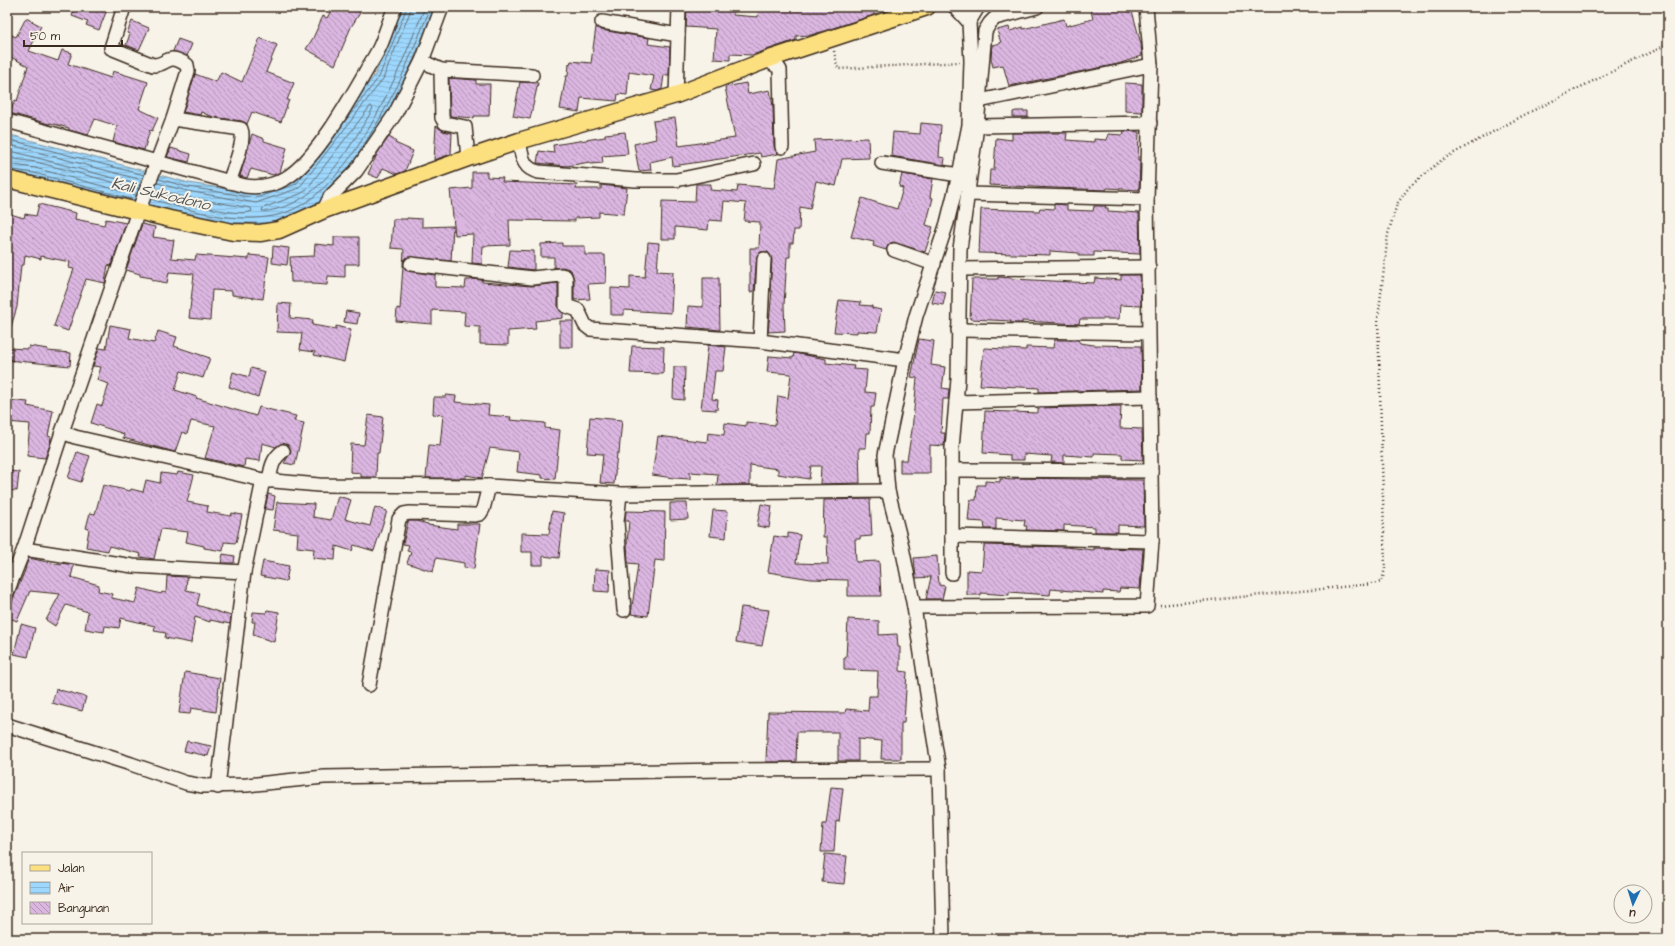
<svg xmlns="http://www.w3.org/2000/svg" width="1675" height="946" viewBox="0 0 1675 946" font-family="'Architects Daughter',sans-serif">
<defs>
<pattern id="water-rules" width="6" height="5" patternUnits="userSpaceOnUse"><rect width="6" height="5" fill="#9dd7fd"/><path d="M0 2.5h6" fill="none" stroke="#88b9d8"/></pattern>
<pattern id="building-back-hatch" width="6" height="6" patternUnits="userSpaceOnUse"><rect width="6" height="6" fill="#dab6e0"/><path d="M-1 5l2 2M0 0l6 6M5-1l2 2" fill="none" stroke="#b294b5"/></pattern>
</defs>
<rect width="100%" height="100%" fill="#f7f3e8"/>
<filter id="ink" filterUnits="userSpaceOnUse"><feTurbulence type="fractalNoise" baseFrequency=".025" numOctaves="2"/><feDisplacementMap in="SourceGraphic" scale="8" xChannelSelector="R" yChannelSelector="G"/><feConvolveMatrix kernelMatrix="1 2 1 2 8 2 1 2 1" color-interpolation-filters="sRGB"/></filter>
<g filter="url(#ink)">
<polygon fill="url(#water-rules)" stroke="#7692a4" points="403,7 435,7 403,85 383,122 355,166 325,200 291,221 245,228 133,203 33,177 7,172 7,134 189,183 256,194 294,180 375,75"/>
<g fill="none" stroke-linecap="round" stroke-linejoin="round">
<g stroke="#626f77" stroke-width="1">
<path d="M371,106L373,108L370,114C347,151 322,198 277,209C272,210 267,212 262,211L263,208L300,194L305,191Z"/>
<polyline points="346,120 379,77 407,7"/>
<polyline points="7,139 144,175"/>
<polyline points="7,144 142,180"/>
<polyline points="7,150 140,185"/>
<polyline points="7,158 36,162 139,189"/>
<polyline points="353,163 379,120 399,83 431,7"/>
<polyline points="7,164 35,168 136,195"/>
<polyline points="7,169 34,173 135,200"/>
<polyline points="159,179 188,187 256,198 296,184 307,170"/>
<polyline points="157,183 187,191 256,203 299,188 383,79 412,7"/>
<path d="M153,193C170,198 239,219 252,211L251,208L185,197L155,189"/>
<path d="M151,199C189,210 228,222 267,217C348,208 398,72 425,7"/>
</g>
</g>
<g fill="url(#building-back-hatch)" stroke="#3b2a1e">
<polygon points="75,7 108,7 99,30 86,25 88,22 72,16"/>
<polygon points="333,7 350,7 360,13 351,27 335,65 306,49 313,38 323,16 327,18"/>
<polygon points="687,7 734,7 733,15 758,17 759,7 874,7 874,15 811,35 796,36 796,40 752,55 730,54 730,60 714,59 716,29 686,27"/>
<polygon points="1090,7 1131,7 1141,44 1142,56 1118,64 1009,86 1003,65 993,67 991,59 992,45 1001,43 997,30 1009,27 1010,31 1023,27 1023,29 1064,19 1066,26 1093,19"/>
<polygon points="26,18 41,26 29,51 58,61 62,50 72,53 68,64 111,78 113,71 148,82 139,109 158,118 152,131 150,130 144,150 113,142 117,126 95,119 88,135 69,130 69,128 50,123 49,124 10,113 15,100 17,101 28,66 7,55 7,33 16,37"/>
<polygon points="132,21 149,28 139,50 126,45 130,34 127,33"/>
<polygon points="596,27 601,30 649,38 648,44 670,47 669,75 664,75 662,89 657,91 651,90 654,76 629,72 627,95 618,94 617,101 581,98 579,112 560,109 566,76 568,76 569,63 570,64 571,61 591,63"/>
<polygon points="260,38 277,45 266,72 294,83 287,100 289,100 281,122 252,112 247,124 242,121 213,117 201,112 200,115 183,112 195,74 216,82 221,72 242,82"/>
<polygon points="178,39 192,44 187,56 173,51"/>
<polygon points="449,78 476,80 476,84 490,84 489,116 474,116 474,118 450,116"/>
<polygon points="520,82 538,83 530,119 513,116"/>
<polygon points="746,83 748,94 770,90 773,106 774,147 778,154 761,157 760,153 673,166 672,157 650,162 651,170 639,171 634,144 656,139 653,121 675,118 679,146 735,138 725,87"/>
<polygon points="1125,83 1142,84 1142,112 1125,111"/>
<polygon points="1016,111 1028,111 1028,117 1013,117 1013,112"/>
<polygon points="921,123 941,125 939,157 945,158 944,165 891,156 893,132 920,134"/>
<polygon points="436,126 443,131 452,133 451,154 434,160"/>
<polygon points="1124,131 1139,132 1138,160 1140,160 1139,190 1107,188 1106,190 1055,188 989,185 990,170 994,170 996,138 1012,140 1012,133 1067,133 1066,140 1094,142 1094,139 1107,140 1108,134 1123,135"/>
<polygon points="625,132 628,154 602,156 603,163 591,164 590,162 567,166 537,163 539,151 554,153 553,145 605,137 605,134"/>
<polygon points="252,134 264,139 264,141 287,148 280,172 273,175 251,169 247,178 240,176"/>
<polygon points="389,137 396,141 395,143 413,151 405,171 397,174 383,168 378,178 368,174 378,152"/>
<polygon points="868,138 869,158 842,159 836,186 816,181 810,209 800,207 799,230 794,230 793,243 790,243 790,257 787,257 784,305 785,331 768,332 772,291 770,291 772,259 768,252 761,252 757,255 754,291 750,292 750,248 759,248 760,222 744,221 746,203 724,201 722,221 709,220 708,230 675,227 675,239 661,239 662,201 695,202 696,184 711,184 710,190 737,192 738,185 774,188 778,159 815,152 814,140"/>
<polygon points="171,148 191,154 189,162 167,157"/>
<polygon points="472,172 487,172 487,177 503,178 502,182 577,185 576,189 601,189 601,185 627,188 624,214 599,212 599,217 575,218 575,221 509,220 510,245 483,246 482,264 472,263 473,234 455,235 450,190 472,188"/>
<polygon points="902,174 933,179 930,197 933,198 926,225 933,227 925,252 893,242 889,244 886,250 873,246 874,242 851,237 862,198 897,209 903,188 899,187"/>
<polygon points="39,204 76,213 75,219 104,225 106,219 126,223 111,266 108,265 105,283 86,279 68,331 54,326 74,269 69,268 70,262 41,256 41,259 25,255 24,265 21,265 17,307 10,330 7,329 7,213 24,218 25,214 36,216"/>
<polygon points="1054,204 1067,205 1067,210 1093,211 1094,206 1106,206 1105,208 1108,208 1108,211 1139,213 1140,254 1094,252 1094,256 1079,256 1079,253 1050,251 1050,255 979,253 981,209 1039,211 1040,208 1054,209"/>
<polygon points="407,218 422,219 422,227 453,226 451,261 408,257 405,259 403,263 407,271 435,275 435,287 465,288 466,280 471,280 471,279 482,280 482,282 531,286 558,283 558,306 563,313 563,318 535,321 536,329 508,331 508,345 480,344 480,327 464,326 465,312 432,310 432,324 396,321 397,308 400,309 404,251 403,249 391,248 393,219 407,219"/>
<polygon points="142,224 155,227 153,237 174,240 171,258 195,260 196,255 249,259 249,255 269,257 263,299 232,295 232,291 212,290 210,320 189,318 194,274 169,272 167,283 152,280 152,278 140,276 140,274 126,270"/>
<polygon points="334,237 359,237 359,264 345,264 345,277 328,276 327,285 312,284 312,282 291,282 290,257 314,256 315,244 334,246"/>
<polygon points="648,242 659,243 657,271 673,272 671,313 624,310 624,315 611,315 611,288 630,289 630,276 645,277"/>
<polygon points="562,243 562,246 585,246 585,255 605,255 606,283 588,284 590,299 574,300 574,279 571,270 563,267 554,268 554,257 541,257 541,244"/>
<polygon points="273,246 289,248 287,265 272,263"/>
<polygon points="510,250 534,251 534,270 508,267"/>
<polygon points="1121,275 1140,275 1141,306 1120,305 1119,319 1080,319 1079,324 1022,321 1022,323 1010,323 1011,321 970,319 972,279 998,279 998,277 1012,278 1012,279 1094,283 1095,278 1121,280"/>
<polygon points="703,278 719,278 720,330 687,327 688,306 703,307"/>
<polygon points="935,290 946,292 943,305 932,303"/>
<polygon points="839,300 861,302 860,305 872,306 872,308 881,310 877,332 857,331 857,333 834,332"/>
<polygon points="278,303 291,304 290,318 313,320 312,325 336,329 336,326 351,330 344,362 314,355 315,352 300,350 302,333 277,332"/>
<polygon points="346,311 359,313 357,324 344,322"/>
<rect x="560" y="321" width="13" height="26"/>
<polygon points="110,325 131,329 129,338 154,343 158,331 177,337 174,346 210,358 203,378 181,371 175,390 197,397 196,398 256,416 259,407 296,416 294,421 304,423 295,465 284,463 290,454 291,450 289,446 282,443 276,447 262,443 260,461 245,459 244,467 205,458 215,426 191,421 187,434 182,432 175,452 123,438 124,434 91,423 97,404 102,406 109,384 97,380 101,367 93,366 99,348 106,349"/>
<polygon points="919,339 934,341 931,365 945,367 942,388 949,389 948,399 943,399 941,433 945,433 944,446 930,445 930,473 900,473 900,460 907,460 912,430 917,378 911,377"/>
<polygon points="1054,340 1078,340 1080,343 1094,345 1141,346 1142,389 1039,392 1039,388 980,385 984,348 1026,350 1026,347 1053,348"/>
<polygon points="708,345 726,347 723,371 715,371 712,399 718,400 717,410 701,409"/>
<polygon points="29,346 48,349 47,351 71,353 70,366 7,360 7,348 29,349"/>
<polygon points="632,346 664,347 663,374 630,373"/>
<polygon points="794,353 826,359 826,363 854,366 853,369 867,370 865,392 876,393 874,407 871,407 870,433 867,433 866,448 859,448 860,483 820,484 821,466 811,466 809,479 778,474 778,469 750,465 750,485 717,485 718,474 690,472 690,479 674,478 652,475 658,436 707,442 708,433 724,435 725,423 746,426 746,422 775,425 778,396 788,398 791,374 767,372 769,356 793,358"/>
<polygon points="674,367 685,367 684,400 673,399"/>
<polygon points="251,368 265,372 258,397 229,387 233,372 249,377"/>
<polygon points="446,395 456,396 455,402 489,405 488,415 511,417 510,420 545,423 545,428 560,430 555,479 542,478 542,475 517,472 519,452 490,448 482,478 466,475 466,478 426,478 429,445 440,446 443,415 433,414 434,397 445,397"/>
<polygon points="7,400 28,402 27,406 53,411 48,436 51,437 50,445 45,458 27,456 30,424 7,422"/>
<polygon points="1121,406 1120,428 1142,429 1143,460 1122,459 1122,454 1094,453 1094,457 1064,455 1064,463 1051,462 1052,456 1024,454 1024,460 1010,460 1010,455 983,453 985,411 1038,413 1038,408"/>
<polygon points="368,415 383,417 379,453 377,453 376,477 361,477 361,473 350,472 351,444 364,445"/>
<polygon points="590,417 622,420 619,453 617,453 614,484 600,483 603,454 587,453"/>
<polygon points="77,452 90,456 81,482 68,478"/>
<polygon points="7,471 19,472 17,491 7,490"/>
<polygon points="178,472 194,475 187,502 208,506 207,512 231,516 232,513 242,515 236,543 224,542 223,551 204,548 204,546 186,542 188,532 161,529 154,559 140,557 141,554 109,546 108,551 86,547 89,529 86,528 90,513 95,514 103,485 130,491 131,489 143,492 146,480 160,483 161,473 177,475"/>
<polygon points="1014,478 1143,480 1144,526 1118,525 1118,532 1095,532 1095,527 1064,525 1064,531 1026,530 1027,526 1024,526 1025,520 996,518 996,529 985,529 984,522 968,521 970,500 976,500 977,485 985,485 985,481 1000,482 1000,479 1014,480"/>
<polygon points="268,494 275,496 273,510 265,509"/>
<polygon points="338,496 351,500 345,519 370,526 375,507 387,511 374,551 354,545 352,551 336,546 335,560 313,558 314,549 297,547 298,533 273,530 277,502 314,504 313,517 331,520"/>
<polygon points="870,499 872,536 860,537 860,539 855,539 856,562 879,561 881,596 848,596 848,580 811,579 768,572 774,536 788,538 788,533 800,535 796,563 828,564 827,537 823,537 824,500"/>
<polygon points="670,503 687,503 688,519 670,520"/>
<polygon points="761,504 772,506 769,528 757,526"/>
<polygon points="713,510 728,511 726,538 710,536"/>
<polygon points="552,511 564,513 559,558 543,556 543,565 532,565 532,552 521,552 521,533 549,534"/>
<polygon points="626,511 665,512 664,561 655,560 648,616 631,614 638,564 628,563 627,543 629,521 625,521"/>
<polygon points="408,521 416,521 428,524 428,525 457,529 457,524 480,524 474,569 464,568 464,563 436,558 433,572 407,563 411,552 407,551 409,545 403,544"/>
<polygon points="984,545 1065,547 1094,550 1094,548 1143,549 1140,589 1120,588 1119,592 1103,591 1103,594 1051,589 1050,595 1009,592 1009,595 981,593 981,595 967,595 967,570 982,571"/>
<polygon points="223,554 235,556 234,563 221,563"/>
<polygon points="937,556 939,585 945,586 942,599 926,599 931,577 916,578 914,558"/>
<polygon points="29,558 61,565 61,563 74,565 71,577 99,585 98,591 113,594 112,598 135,603 139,588 161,594 162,592 166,593 167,576 187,577 186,590 200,593 197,605 231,616 230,624 210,620 210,622 195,617 191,643 165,638 166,633 154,631 155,626 121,618 119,628 105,626 104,632 85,629 88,612 66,605 55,626 46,620 60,594 30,591 17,621 7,617 7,614 26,568 25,568"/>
<polygon points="263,561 289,566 286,581 260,576"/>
<polygon points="595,569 610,570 609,592 594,591"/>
<polygon points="741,607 769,610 762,646 736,642"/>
<polygon points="267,610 279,612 274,642 253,635 255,622 252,622 253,612 266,613"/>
<polygon points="848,619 879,621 879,635 897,634 898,647 900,647 900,671 907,672 904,723 901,723 901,759 881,759 882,741 858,739 858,761 838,761 838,732 797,732 796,762 766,762 768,712 845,713 846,709 868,711 869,696 877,696 878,671 844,670 844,658 846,658"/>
<polygon points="21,624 35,628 28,657 14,654"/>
<polygon points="185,672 220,678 216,712 191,708 190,714 179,713"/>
<polygon points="56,689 86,697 82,711 52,703"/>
<polygon points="187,741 211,746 208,756 184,751"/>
<polygon points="831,787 843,788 839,822 836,821 834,852 821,852 823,824 826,824"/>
<polygon points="825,854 847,856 844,884 822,882"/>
</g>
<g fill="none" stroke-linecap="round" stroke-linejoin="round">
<defs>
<g id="minor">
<path d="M124,7L111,48L153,65C168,66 166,51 187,65L188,71L173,119L135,220L62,432L75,437L263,480L319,485L489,486L620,494L888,491"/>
<polyline points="955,7 969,22"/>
<polyline points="602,22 678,35"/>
<polyline points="772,58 773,64 778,67 780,70 782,147"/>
<polyline points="422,61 441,70 442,118 445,123 465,127 468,158"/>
<polyline points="441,70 532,75"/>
<polyline points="676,95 679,7"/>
<polyline points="979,101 1151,65"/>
<path d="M173,119L241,129C246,140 233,170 229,182"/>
<path d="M7,121L245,186C260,188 273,186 286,178C315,161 349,101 366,71C371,62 377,54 381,44C386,32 390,19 395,7"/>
<polyline points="977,126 1150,123"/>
<path d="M519,141C522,155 522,169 539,172L635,180H676L754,164"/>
<polyline points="882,163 959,175"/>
<polyline points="968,194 1147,199"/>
<polyline points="324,210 330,197 356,171 395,114 422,61 442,7"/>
<polyline points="894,250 934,264"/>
<polyline points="411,264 532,278 561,275 565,276 566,279 566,306 578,310 585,325 590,329 760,341 905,360"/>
<polyline points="960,269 1149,267"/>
<polyline points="958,330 1148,333"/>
<polyline points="760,341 764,259"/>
<polyline points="956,402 1150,397"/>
<polyline points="952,470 1151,471"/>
<path d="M269,481C271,469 272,459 283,451"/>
<polyline points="620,494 617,522 624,610"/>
<polyline points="952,536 1152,541"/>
<polyline points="24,549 133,566 244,572"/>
<polyline points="952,573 952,448 958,379 960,249 977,126 985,31 990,23 995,18 1037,7"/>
<polyline points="7,592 24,549 62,432"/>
<polyline points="914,607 1147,606 1152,541 1147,199 1151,65 1146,7"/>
<polyline points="369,685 399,519 404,514 410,513 475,515 480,514 483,509 489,486"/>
<polyline points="7,725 131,764 186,783 203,786 247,785 324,777 723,770 939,769"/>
<polyline points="218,787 244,572 263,480"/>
<polyline points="943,939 939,769 931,720 914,607 901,542 888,491 885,455 905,360 916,316 947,223 959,175 969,125 971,61 969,22 978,7"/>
</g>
<polyline id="major" points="7,179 170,219 233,232 260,233 279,230 324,210 468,158 519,141 676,95 772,58 927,7"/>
</defs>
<use href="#minor" stroke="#3b2a1e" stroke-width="16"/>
<use href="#major" stroke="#3b2a1e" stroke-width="19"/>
<g stroke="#3b2a1e" stroke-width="2.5" stroke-dasharray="1 3" stroke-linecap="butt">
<polyline points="834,51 838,69 960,62"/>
<polyline points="1160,605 1372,584 1381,582 1383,577 1385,568 1378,319 1388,234 1397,204 1409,187 1443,159 1526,114 1668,44"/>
</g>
<use href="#minor" stroke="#f7f3e8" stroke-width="13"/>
<use href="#major" stroke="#fce080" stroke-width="16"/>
</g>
</g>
<g text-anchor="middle" stroke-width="4" stroke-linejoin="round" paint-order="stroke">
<g font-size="16" font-style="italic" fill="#545556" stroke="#f7f3e8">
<text transform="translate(161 193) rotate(13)" y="6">Kali Sukodono</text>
</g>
</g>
<rect width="1675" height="946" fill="none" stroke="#f7f3e8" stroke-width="24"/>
<rect x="12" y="12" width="1651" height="922" fill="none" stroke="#3b2a1e" stroke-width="1.5" filter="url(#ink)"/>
<rect x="22" y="852" width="130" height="72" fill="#f7f3e8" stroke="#aca397"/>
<rect x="30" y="865" width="20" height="6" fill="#fce080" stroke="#aca397"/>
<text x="58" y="872" font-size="12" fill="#3b2a1e">Jalan</text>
<rect x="30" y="882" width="20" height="12" fill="url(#water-rules)" stroke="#aca397"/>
<text x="58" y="892" font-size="12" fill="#3b2a1e">Air</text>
<rect x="30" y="902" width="20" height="12" fill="url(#building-back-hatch)" stroke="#aca397"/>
<text x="58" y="912" font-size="12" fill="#3b2a1e">Bangunan</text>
<g transform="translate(1633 904) rotate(184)"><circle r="19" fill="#f7f3e8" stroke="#aca397"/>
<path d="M0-3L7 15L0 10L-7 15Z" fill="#1f6fb2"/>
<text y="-6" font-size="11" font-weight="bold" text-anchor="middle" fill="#3b2a1e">U</text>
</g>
<path d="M24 40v6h98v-6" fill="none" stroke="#3b2a1e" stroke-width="2"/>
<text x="30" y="40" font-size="12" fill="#3b2a1e" stroke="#f7f3e8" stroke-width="3" paint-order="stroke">50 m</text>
</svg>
